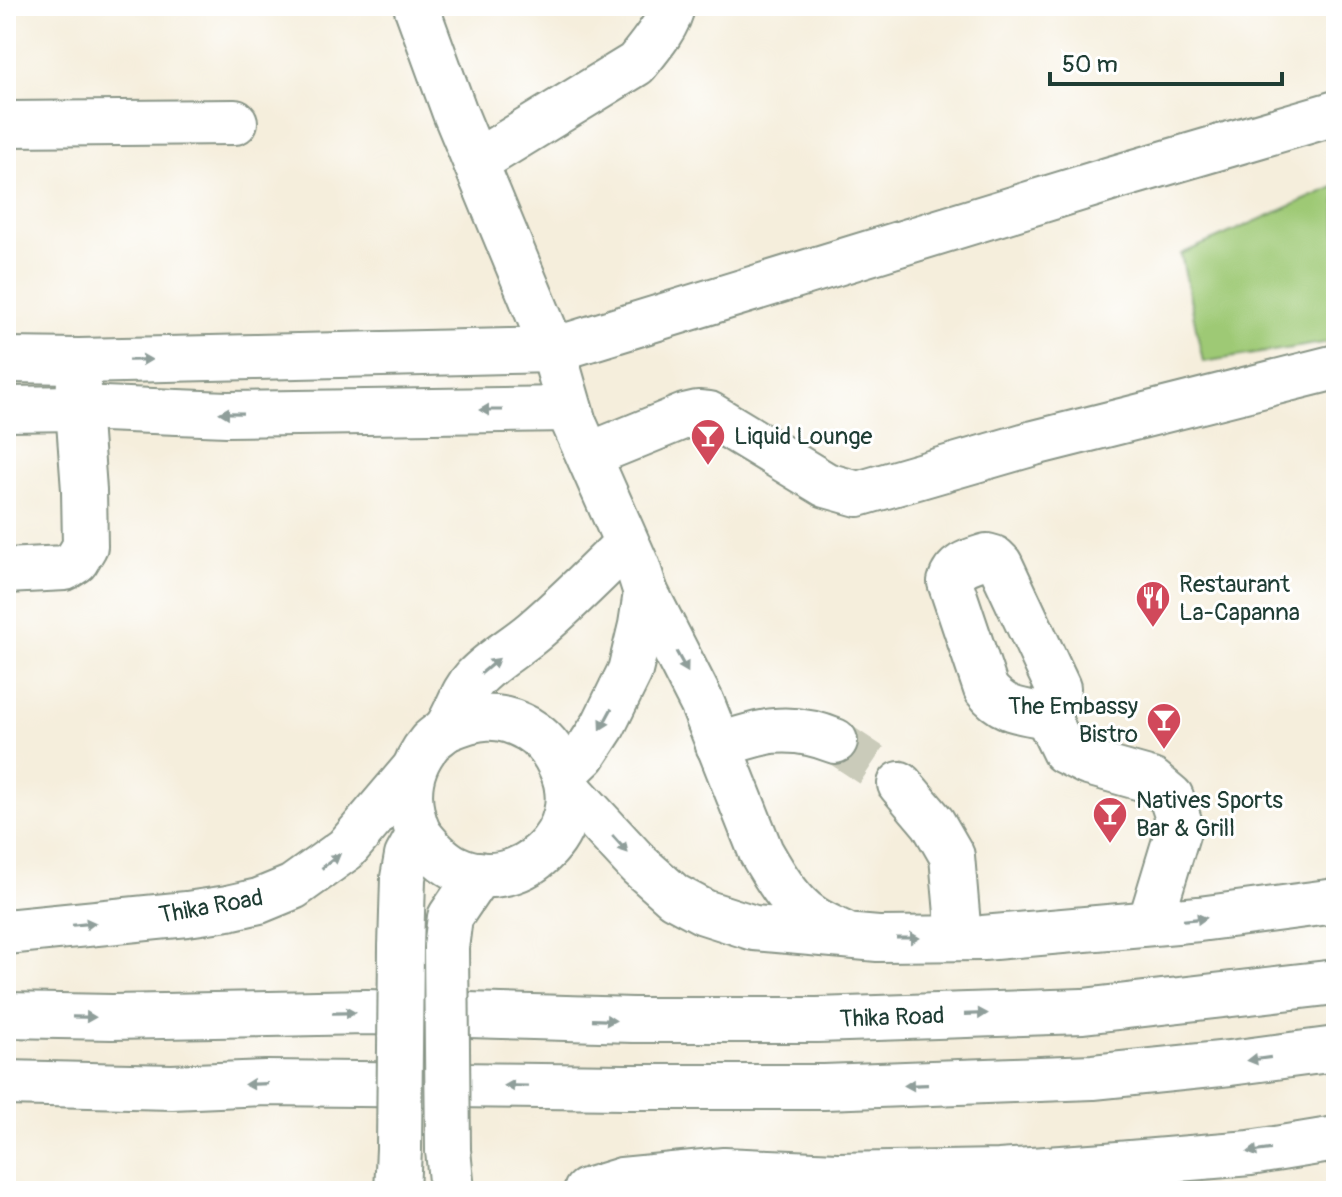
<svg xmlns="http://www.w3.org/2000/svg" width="1342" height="1197" viewBox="0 0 1342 1197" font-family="Pangolin,sans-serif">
<rect width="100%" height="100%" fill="#fff"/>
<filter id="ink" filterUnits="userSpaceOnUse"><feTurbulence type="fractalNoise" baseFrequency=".0125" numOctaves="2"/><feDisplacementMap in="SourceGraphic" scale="16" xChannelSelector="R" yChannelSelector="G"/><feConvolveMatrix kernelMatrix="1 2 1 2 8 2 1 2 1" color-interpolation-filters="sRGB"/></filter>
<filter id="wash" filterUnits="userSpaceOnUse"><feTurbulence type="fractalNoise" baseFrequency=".006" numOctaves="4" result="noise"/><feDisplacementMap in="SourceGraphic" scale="32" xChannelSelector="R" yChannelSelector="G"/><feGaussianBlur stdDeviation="1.8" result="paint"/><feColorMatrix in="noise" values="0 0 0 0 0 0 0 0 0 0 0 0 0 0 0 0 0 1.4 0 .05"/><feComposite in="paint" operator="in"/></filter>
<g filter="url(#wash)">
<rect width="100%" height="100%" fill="#f5eedc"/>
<polygon fill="#9ec975" stroke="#5e8354" stroke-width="2" points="1336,186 1336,341 1203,362 1181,254"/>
</g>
<g filter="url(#ink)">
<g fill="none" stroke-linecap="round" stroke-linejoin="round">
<polyline stroke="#cacbba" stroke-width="44" stroke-dasharray="44 22" stroke-linecap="butt" points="835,741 900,784"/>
<defs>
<g id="minor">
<polyline points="416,6 455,113 553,350 574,423 638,568 646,593 641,625 630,671 603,726 584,755 564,774"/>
<polyline points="6,124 235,122"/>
<path d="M476,162L636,64C648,49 669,25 672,6"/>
<polyline points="6,360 79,361 553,350 1111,179 1336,113"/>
<polyline points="6,409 78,408 227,414 569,409"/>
<polyline points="589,455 685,416 698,413 709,414 826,485 858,494 1034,443 1336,367"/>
<path d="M987,556L994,558L1000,564L1058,688L1056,698L1047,716C1021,711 1003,711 986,689L950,582C955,564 971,561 987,556Z"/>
<polyline points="6,571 65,568 76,561 85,546 84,490 78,408 79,380"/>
<polyline points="1047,716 1064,751 1088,763 1152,781 1171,797 1180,824 1150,923"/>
<path d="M718,745C735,741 755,733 773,731C793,729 816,733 835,741"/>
<polyline points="900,784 933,823 952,856 959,937"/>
<path d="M401,948L403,878L407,856L419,834C405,802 407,769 430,742C436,736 444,732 448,726C458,710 462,692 475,678C492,660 514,648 533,632C566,604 596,574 626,544"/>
<polyline points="446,948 450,917 479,874"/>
<polyline points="397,1191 399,1149"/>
</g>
<g id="major">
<path d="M646,593L702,703L761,852C774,875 791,904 813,918C822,924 832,928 842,933"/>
<polyline points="567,787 639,865 674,896 704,912 754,928 878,939 983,938 1199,919 1336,901"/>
<path d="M419,834C429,847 439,859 454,867C518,899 592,830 560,766C553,750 543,738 528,729C498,712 477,716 446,729"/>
<polyline points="6,932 187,914 228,908 259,901 293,887 346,849 413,770"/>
<polyline points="448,1150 452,1191"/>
<polyline points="586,1191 622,1180 724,1170 837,1175 999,1172 1106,1165 1250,1153 1336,1139"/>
</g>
<g id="highway">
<polyline points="6,1015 112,1017 366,1012 633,1020 817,1020 1083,1011 1336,982"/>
<polyline points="6,1083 172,1087 266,1083 624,1087 824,1087 1093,1077 1230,1063 1336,1049"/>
</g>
</defs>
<use href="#minor" stroke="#8a9688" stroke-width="48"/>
<use href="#major" stroke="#8a9688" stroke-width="48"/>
<use href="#highway" stroke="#8a9688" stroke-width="48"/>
<use href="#minor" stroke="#fff" stroke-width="44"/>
<use href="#major" stroke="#fff" stroke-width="44"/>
<use href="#highway" stroke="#fff" stroke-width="44"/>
<defs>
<g id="major-bridge">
<polyline points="446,948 448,1150"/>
<polyline points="399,1149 401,948"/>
</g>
</defs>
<use href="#major-bridge" stroke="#8a9688" stroke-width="48" stroke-linecap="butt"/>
<use href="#major-bridge" stroke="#fff" stroke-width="44"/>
</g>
<defs><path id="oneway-solid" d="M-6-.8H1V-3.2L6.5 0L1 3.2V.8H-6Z" transform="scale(2)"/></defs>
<g fill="#8f9e9a">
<use href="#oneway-solid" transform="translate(140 360) rotate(-1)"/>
<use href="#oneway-solid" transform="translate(491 410) rotate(180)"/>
<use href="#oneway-solid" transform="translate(231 413) rotate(-179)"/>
<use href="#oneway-solid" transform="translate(682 662) rotate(61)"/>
<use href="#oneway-solid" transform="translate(490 666) rotate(-40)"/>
<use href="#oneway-solid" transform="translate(606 719) rotate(118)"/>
<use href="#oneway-solid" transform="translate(620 844) rotate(48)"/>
<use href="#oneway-solid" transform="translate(331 861) rotate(-38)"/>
<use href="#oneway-solid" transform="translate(1195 919) rotate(-6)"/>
<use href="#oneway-solid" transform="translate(84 924) rotate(-6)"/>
<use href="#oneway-solid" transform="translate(908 938)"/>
<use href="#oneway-solid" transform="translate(344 1013) rotate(-1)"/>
<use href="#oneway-solid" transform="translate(976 1014) rotate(-2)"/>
<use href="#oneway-solid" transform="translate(84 1017) rotate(1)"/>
<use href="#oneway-solid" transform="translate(604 1020) rotate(2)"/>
<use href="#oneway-solid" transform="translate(1259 1059) rotate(172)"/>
<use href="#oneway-solid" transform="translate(256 1084) rotate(178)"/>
<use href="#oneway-solid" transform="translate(916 1085) rotate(178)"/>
<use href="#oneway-solid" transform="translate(516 1086) rotate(-179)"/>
<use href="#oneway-solid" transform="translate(1259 1151) rotate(172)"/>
</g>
</g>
<defs>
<symbol id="bar-pin" viewBox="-11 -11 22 30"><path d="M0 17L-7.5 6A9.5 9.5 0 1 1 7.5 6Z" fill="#d1495b" stroke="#fff"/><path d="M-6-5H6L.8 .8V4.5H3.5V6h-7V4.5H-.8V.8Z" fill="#fff"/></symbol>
<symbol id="restaurant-pin" viewBox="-11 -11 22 30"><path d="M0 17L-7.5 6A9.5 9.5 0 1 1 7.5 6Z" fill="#d1495b" stroke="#fff"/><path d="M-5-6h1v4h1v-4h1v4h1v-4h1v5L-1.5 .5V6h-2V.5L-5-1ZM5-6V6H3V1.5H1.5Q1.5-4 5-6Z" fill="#fff"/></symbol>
</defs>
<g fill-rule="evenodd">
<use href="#bar-pin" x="688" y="416" width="40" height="54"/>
<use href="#restaurant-pin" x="1133" y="578" width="40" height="54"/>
<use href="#bar-pin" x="1144" y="700" width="40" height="54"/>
<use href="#bar-pin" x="1090" y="794" width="40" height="54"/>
</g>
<g text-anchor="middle" stroke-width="6" stroke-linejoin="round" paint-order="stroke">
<g font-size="24" fill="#1f3d34" stroke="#fff" text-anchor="start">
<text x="734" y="444">Liquid Lounge</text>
<text x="1179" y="592">Restaurant<tspan x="1179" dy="28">La-Capanna</tspan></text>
<text x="1138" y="714" text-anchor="end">The Embassy<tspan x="1138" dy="28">Bistro</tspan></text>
<text x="1136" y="808">Natives Sports<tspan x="1136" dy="28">Bar &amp; Grill</tspan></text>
</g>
<g font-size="24" fill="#1f3d34" stroke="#fff">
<text transform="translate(211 906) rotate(-10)" y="8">Thika Road</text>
<text transform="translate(892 1017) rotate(-2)" y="8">Thika Road</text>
</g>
</g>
<rect width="1342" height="1197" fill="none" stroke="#fff" stroke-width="32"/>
<path d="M1050 72v12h232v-12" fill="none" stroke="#1f3d34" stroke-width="4"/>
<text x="1062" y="72" font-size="24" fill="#1f3d34" stroke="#ffffff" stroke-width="6" paint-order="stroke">50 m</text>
</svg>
